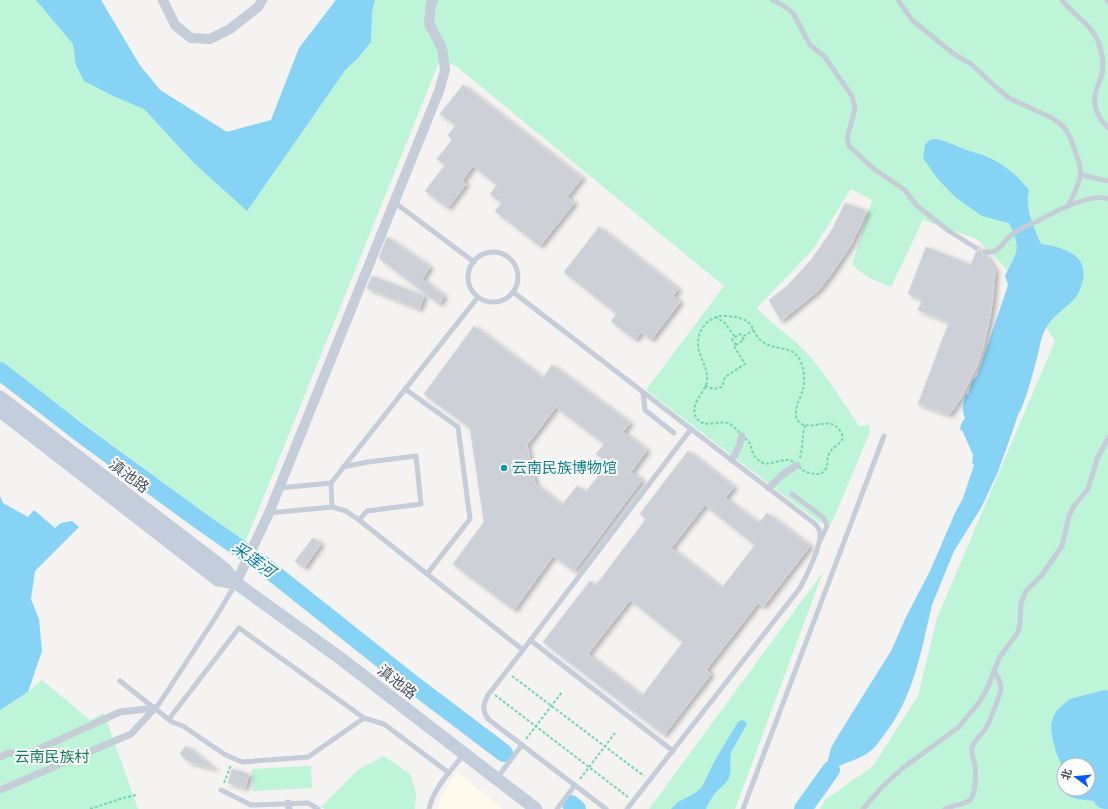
<svg xmlns="http://www.w3.org/2000/svg" width="1108" height="809" viewBox="0 0 1108 809" font-family="'Titillium Web','Noto Sans SC',sans-serif">
<defs>
<filter id="shadow"><feDropShadow dx="3.5" dy="2" stdDeviation="2" flood-color="#0004"/></filter>
</defs>
<rect width="100%" height="100%" fill="#f5f2f2"/>
<polygon fill="#fefbec" points="457,772 503,809 437,809 439,800"/>
<g fill="#bef5d9" fill-rule="evenodd">
<path d="M0,0H101L139,64L160,90L227,132L271,120L299,48L336,0H1108V809H820L825,800L873,766L918,696L937,618L1055,341L1009,272L977,239L923,220L891,287L869,278L852,265L872,200L851,189L814,248L757,308C772,324 790,336 805,351C826,374 842,400 859,426L869,425L870,432L831,525L819,522L646,390L724,286L456,66L440,60L245,543L0,362ZM1064,765H1088V789H1064Z"/>
<polygon points="823,572 735,809 649,809"/>
<polygon points="42,680 90,720 104,713 138,809 0,809 0,710 28,692"/>
<polygon points="384,756 410,774 416,792 415,809 325,809 321,807 359,769"/>
<polygon points="311,766 312,788 253,791 252,769"/>
</g>
<g fill="#87d3f6" fill-rule="evenodd">
<polygon points="36,0 101,0 139,64 160,90 227,132 271,120 299,48 336,0 375,0 372,12 371,42 357,59 346,69 247,211 195,164 144,109 113,96 84,81 76,65 73,44"/>
<path d="M934,139C945,140 954,145 964,149C971,152 978,153 985,156C1003,163 1017,175 1029,190C1024,207 1034,228 1041,244C1061,247 1088,253 1083,280C1081,286 1080,292 1076,297C1067,308 1051,316 1045,330C1041,337 1040,346 1038,354C1033,373 1028,393 1020,412H1019L1008,444L997,474L981,508L954,551L932,605C921,651 914,697 884,735C881,739 877,745 873,749C866,755 857,759 849,762C841,764 834,771 826,768L831,748L839,734L891,651L906,617L930,571L955,513L963,498L974,465L972,463L973,455L962,430H960L961,424L965,418C961,407 963,406 966,394L968,395L972,382L977,376L981,365L1008,285L1005,276C1017,251 1022,250 1009,223L982,216L955,197L937,178L923,158L925,145L929,140Z"/>
<polygon points="0,496 3,503 28,517 34,510 55,528 61,523 72,521 79,527 35,571 31,599 39,619 42,651 28,692 0,710"/>
<path d="M1104,690L1108,691V809C1101,809 1097,808 1094,801C1082,799 1072,801 1063,791V769L1056,752L1052,737L1051,725L1054,715L1057,710L1070,699ZM1064,765H1088V789H1064Z"/>
<path d="M742,720L746,722L747,724L731,752C729,760 732,769 729,778C726,784 721,787 716,792C712,797 708,803 706,809H671L678,802L695,793L702,787L715,760L738,722Z"/>
</g>
<g fill="none" stroke-linecap="round" stroke-linejoin="round">
<g stroke="#87d3f6" stroke-width="18">
<polyline points="0,371 80,433 199,520 263,565 414,685 504,753"/>
<polyline points="571,804 577,809"/>
<polyline points="803,809 831,770"/>
</g>
</g>
<g fill="#ced0d8" stroke="#d6d7de" fill-rule="evenodd" filter="url(#shadow)">
<polygon points="463,85 582,178 567,197 574,203 540,246 495,211 502,203 490,194 497,185 473,166 462,181 466,184 448,208 425,191 445,165 437,159 452,140 448,135 456,125 440,114"/>
<polygon points="845,203 867,211 851,245 830,276 818,291 781,321 769,300 787,286 811,260 832,230"/>
<polygon points="599,227 678,289 673,296 680,302 651,340 641,332 635,340 611,321 617,314 564,272"/>
<polygon points="387,237 430,267 422,279 444,296 439,304 379,258"/>
<polygon points="979,245 982,250 982,254 986,256 995,270 993,297 990,317 983,348 976,368 961,398 949,415 918,404 949,322 918,310 922,300 908,294 926,247 971,265 976,252 980,250"/>
<polygon points="372,276 424,296 419,309 367,288"/>
<path d="M474,326L543,378L552,365L630,423L623,432L647,450L631,472L642,480L574,571L553,556L514,610L453,564L484,522L470,428L424,394ZM556,407L604,444L596,454L608,463L586,492L577,486L562,505L535,484L527,445Z"/>
<path d="M688,451L734,487L725,498L759,523L767,513L810,546L763,607L758,603L706,670L711,674L664,735L543,642L590,581L596,585L646,519L640,514ZM705,505L755,545L722,588L671,548ZM630,600L683,642L642,696L588,654Z"/>
<polygon points="313,538 321,544 304,568 295,561"/>
<polygon points="186,746 215,769 189,762 180,754"/>
<polygon points="232,769 249,774 245,788 228,783"/>
</g>
<g fill="none" stroke-linecap="round" stroke-linejoin="round">
<g stroke="#72d7af" stroke-width="2" stroke-dasharray="3 2" stroke-linecap="butt">
<path d="M719,316C730,316 746,316 752,327C755,333 757,338 763,342C778,353 797,342 803,369C805,376 804,384 803,390C800,399 791,414 799,422C812,434 833,410 843,437C841,445 832,446 829,454C825,462 831,466 821,474C816,474 811,474 806,472C800,469 796,462 789,460C777,459 768,469 757,459C752,454 752,448 749,442C748,441 731,424 730,424C719,419 703,430 696,417C689,404 705,393 707,381C708,370 703,364 700,354C694,338 702,321 719,316Z"/>
<polyline points="715,317 724,322 735,337"/>
<polyline points="736,345 732,339 740,334 742,337"/>
<polyline points="705,386 713,389 722,387 725,377 745,364 734,346 744,340 742,337 754,330"/>
<path d="M800,458C803,447 802,436 805,425"/>
<polyline points="512,676 644,776"/>
<polyline points="495,695 628,797"/>
<polyline points="526,739 562,692"/>
<polyline points="580,779 615,733"/>
<polyline points="224,783 231,765"/>
<polyline points="90,809 123,798 136,795"/>
</g>
<g stroke="#c5cdd8" stroke-width="5">
<polyline points="772,0 781,4 793,13 810,45 824,56 852,96 855,107 853,117 847,138 849,146 874,169 905,190 916,205 949,231 976,248"/>
<polyline points="898,0 912,20 955,55 970,63 996,87 1009,98 1052,118 1063,126 1070,137 1079,162 1081,175 1075,192 1068,206"/>
<path d="M1062,0C1073,15 1093,25 1099,44C1102,53 1104,65 1102,74C1100,81 1096,88 1095,95C1093,107 1099,119 1108,128"/>
<polyline points="1107,0 1108,2"/>
<polyline points="1081,175 1108,181"/>
<polyline points="394,202 474,262"/>
<path d="M985,252C1000,255 1003,240 1014,233C1020,229 1028,225 1036,222C1052,213 1090,192 1108,199"/>
<circle cx="493" cy="277" r="25"/>
<polyline points="478,297 331,483 332,507 346,511 359,520 523,650 691,429 513,292"/>
<polyline points="405,389 458,427 470,519 427,574"/>
<polyline points="643,393 645,410 674,433"/>
<polyline points="343,467 368,462 416,456 421,504 367,511 359,520"/>
<polyline points="279,488 331,483"/>
<polyline points="792,494 824,518 827,526 821,539"/>
<polyline points="269,513 332,507"/>
<polyline points="530,640 673,751"/>
<path d="M523,650L488,695C483,704 482,710 488,719L606,809"/>
<polyline points="120,681 172,722 183,726 224,754 242,762 308,757 364,718 384,724 449,773"/>
<polyline points="155,708 159,704 217,615 235,585"/>
<polyline points="169,719 239,628 364,718"/>
<polyline points="497,778 522,745"/>
<polyline points="221,790 251,805 308,803 318,809"/>
<path d="M429,809C434,787 450,772 464,754"/>
<polyline points="557,809 575,785"/>
<path d="M627,809L800,588C806,577 821,546 820,534C820,530 817,526 814,523L691,429"/>
<polyline points="743,809 884,436"/>
<polyline points="863,809 883,786 904,767 959,727 980,701 988,687 999,658 1017,634 1020,625 1021,603 1026,591 1042,575 1062,546 1069,516 1074,506 1088,489 1097,459 1108,438"/>
<path d="M945,809C952,805 966,805 971,799C975,795 976,772 975,766C974,760 971,754 972,748C974,739 982,735 986,728C989,723 1001,693 1001,688C1001,681 997,676 994,671"/>
</g>
<g stroke="#c5cdd8" stroke-width="7">
<polyline points="732,460 739,447 742,436"/>
<polyline points="769,488 782,475 797,465"/>
<polyline points="0,757 9,753 26,755 120,712 155,708"/>
<polyline points="0,790 131,734 155,708"/>
<polyline points="288,803 289,809"/>
</g>
<g stroke="#c5cdd8" stroke-width="10">
<polyline points="163,0 175,25 191,38 210,39 230,29 258,7 262,0"/>
<polyline points="236,583 269,513 439,91 445,70 442,48 429,24 431,4 433,0"/>
</g>
<g stroke="#c3cddc" stroke-width="13">
<polyline points="0,397 225,569 236,583 340,658 536,809"/>
<polyline points="0,411 218,580 236,583"/>
</g>
</g>
<circle fill="#0f9aa8" stroke="#fff" stroke-width="1.5" cx="504" cy="468" r="4"/>
<g text-anchor="middle" stroke-width="4" stroke-linejoin="round" paint-order="stroke">
<g font-size="15" fill="#0d838f" stroke="#fff" text-anchor="start">
<text x="512" y="473">云南民族博物馆</text>
</g>
<g font-size="15" fill="#475362" stroke="#fff">
<text transform="translate(129 476) rotate(37)" y="5">滇池路</text>
<text transform="translate(397 682) rotate(38)" y="5">滇池路</text>
</g>
<g font-size="15" fill="#0d8254" stroke="#fff">
<text x="52" y="762">云南民族村</text>
</g>
<g font-size="16" font-style="italic" fill="#017cb4" stroke="#fff">
<text transform="translate(254 559) rotate(36)" y="6">采莲河</text>
</g>
</g>
<g transform="translate(1076 777) rotate(286)"><circle r="19" fill="#ffffff" stroke="#b5bac0"/>
<path d="M0-3L7 15L0 10L-7 15Z" fill="#0758f9"/>
<text y="-6" font-size="11" font-weight="bold" text-anchor="middle" fill="#475362">北</text>
</g>
</svg>
